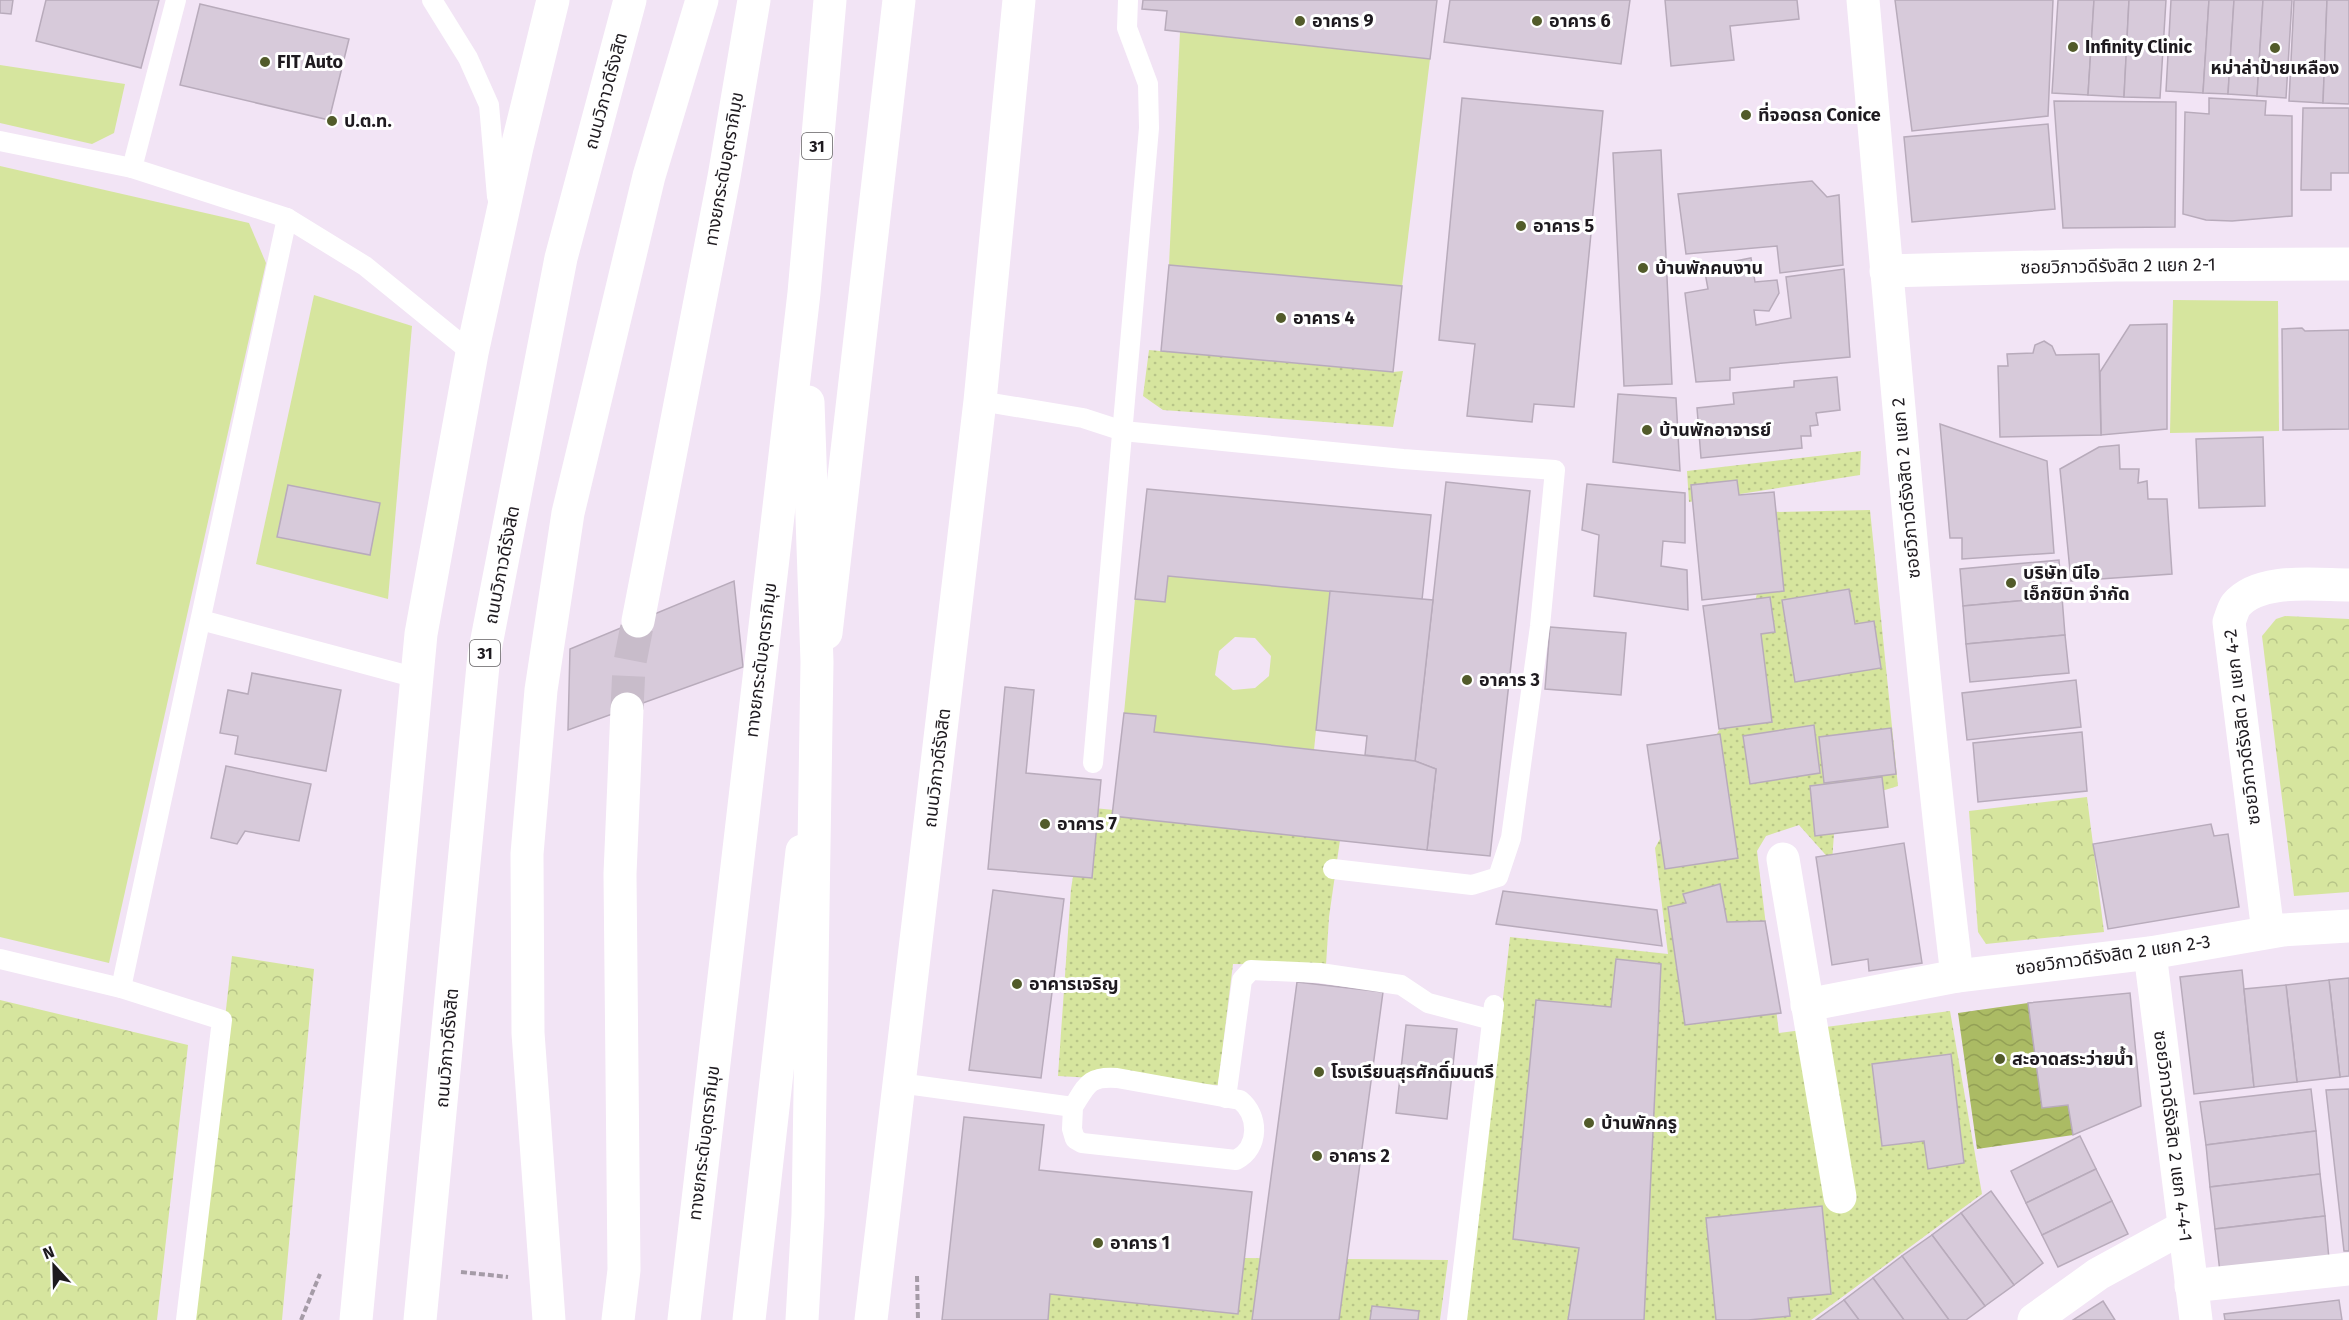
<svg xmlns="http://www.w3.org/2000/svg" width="2349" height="1320" viewBox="0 0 2349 1320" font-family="'Fira Sans','Noto Sans Thai',sans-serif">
<defs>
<pattern id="forest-crowns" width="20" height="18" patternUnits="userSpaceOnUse" patternTransform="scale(1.5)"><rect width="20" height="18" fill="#d6e59e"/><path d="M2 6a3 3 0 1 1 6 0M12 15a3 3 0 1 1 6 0" fill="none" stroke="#b7c488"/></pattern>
<pattern id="garden-dots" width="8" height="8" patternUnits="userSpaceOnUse" patternTransform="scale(1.5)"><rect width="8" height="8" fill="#d6e59e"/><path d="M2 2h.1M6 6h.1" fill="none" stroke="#b7c488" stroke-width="1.8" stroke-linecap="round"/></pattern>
<pattern id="water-waves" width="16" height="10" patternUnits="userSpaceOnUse" patternTransform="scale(1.5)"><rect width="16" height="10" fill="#abbb64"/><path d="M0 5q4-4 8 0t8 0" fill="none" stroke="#93a056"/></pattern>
</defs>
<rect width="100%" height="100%" fill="#f2e4f5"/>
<g fill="#d6e59e" fill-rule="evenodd">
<polygon points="1180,32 1430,59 1402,286 1169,265"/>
<polygon points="0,65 125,84 114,133 92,144 0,123"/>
<polygon points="0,166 249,223 266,263 109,963 0,937"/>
<polygon points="314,295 412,326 388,599 256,564"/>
<polygon points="2173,300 2278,301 2279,431 2170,433"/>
<path d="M1168,576L1330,591L1314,750L1154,732L1156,716L1124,713L1135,599L1165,602ZM1235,637L1255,638L1271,656L1269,676L1255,688L1233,690L1215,675L1219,651Z"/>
</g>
<g fill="url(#forest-crowns)">
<polygon points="2285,616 2349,619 2349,892 2294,896 2262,636 2276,619"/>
<polygon points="2087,797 2104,932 1986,944 1978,932 1969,811"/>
<polygon points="232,956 314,969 282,1320 191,1320"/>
<polygon points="0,1000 188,1045 157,1320 0,1320"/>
</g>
<g fill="url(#garden-dots)">
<polygon points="1149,350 1393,372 1403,371 1393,427 1163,410 1143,396"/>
<polygon points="1861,451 1860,475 1689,502 1687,471"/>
<polygon points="1870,510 1898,786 1836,805 1832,862 1799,825 1766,836 1757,851 1779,1033 1950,1011 1982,1194 1811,1320 1466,1320 1510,937 1668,954 1655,848 1725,719 1753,614 1772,512"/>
<polygon points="1084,807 1341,833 1329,917 1326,965 1233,964 1218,1085 1058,1076 1071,889"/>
<polygon points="1045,1256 1448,1260 1440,1320 1044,1320"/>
</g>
<polygon fill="url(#water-waves)" points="2028,1003 2042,1108 2068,1105 2073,1135 1977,1149 1958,1013"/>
<g fill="#d7cada" stroke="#b8abbb" stroke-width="1.5">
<polygon points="0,0 13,0 11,14 0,13"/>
<polygon points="46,0 159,0 141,68 36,41"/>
<polygon points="1143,0 1437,0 1430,59 1165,30 1167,11 1142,9"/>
<polygon points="1450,0 1630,0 1621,64 1444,42"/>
<polygon points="1665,0 1797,0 1799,19 1730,26 1734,60 1671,66"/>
<polygon points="1895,0 2053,0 2048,116 1912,131"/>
<polygon points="2058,0 2094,0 2088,95 2052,93"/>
<polygon points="2094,0 2129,0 2124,97 2088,95"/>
<polygon points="2129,0 2166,0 2160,98 2124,97"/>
<polygon points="2171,0 2209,0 2203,93 2166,91"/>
<polygon points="2209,0 2234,0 2228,94 2203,93"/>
<polygon points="2234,0 2263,0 2257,96 2228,94"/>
<polygon points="2263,0 2292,0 2286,98 2257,96"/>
<polygon points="2294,0 2327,0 2323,103 2289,101"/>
<polygon points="2327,0 2349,0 2349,104 2323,103"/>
<polygon points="200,4 349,39 329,120 180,85"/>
<polygon points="1462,98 1603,111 1574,407 1534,404 1532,422 1467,416 1475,344 1439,340"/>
<polygon points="2209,98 2266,101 2265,115 2292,116 2292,216 2232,221 2206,220 2183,214 2185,112 2209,114"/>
<polygon points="2054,101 2176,102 2175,227 2063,228"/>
<polygon points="2303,108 2349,108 2349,173 2331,173 2331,190 2301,190"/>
<polygon points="2048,124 2055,209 1912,222 1904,137"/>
<polygon points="1661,150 1672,384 1624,386 1613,153"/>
<polygon points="1812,181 1827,197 1839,195 1843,265 1780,273 1777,246 1686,254 1678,194"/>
<polygon points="1751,258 1755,282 1777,280 1779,293 1769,311 1754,310 1756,325 1791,318 1786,277 1844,269 1850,357 1730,368 1730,380 1696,382 1685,293 1708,289 1704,267"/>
<polygon points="1169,265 1402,286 1393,372 1161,351"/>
<polygon points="2167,324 2167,429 2101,435 2100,372 2130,325"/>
<polygon points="2302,328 2305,331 2349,330 2349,429 2283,430 2282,329"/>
<polygon points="2044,341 2052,346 2056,355 2099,354 2101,435 2000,437 1998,366 2008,366 2007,354 2033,353 2035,345"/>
<polygon points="1837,377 1840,410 1816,413 1818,425 1810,426 1811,436 1801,436 1802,448 1701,458 1697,408 1734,404 1733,393 1794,387 1794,381"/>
<polygon points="1618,394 1676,398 1680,471 1613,462"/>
<polygon points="1940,424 2047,461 2054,553 1962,559 1962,538 1950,538"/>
<polygon points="2263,437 2265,506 2199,508 2196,439"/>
<polygon points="2119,445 2120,469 2139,469 2138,483 2147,481 2148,499 2167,499 2172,574 2071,581 2060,469 2099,447"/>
<polygon points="1737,480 1739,495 1774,492 1784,591 1702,600 1691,485"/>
<polygon points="1446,482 1530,491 1490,856 1427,850 1436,769 1415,761"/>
<polygon points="1587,484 1685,493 1685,543 1663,541 1661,566 1687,570 1688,610 1594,596 1599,535 1582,530"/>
<polygon points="288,485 380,503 370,555 277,537"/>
<polygon points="1147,489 1431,515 1422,600 1168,576 1165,602 1135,599"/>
<polygon points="2059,560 2062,597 1963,606 1960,569"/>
<polygon points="734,581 743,667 568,730 570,649"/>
<polygon points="1849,589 1855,624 1874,621 1881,668 1795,682 1782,600"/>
<polygon points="1330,591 1433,600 1415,761 1365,755 1367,736 1316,730"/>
<polygon points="1770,597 1775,632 1761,634 1772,722 1719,729 1703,606"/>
<polygon points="2062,597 2065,635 1966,644 1963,606"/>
<polygon points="1550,627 1626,633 1621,695 1545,689"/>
<polygon points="2065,635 2069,673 1970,682 1966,644"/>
<polygon points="252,673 341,690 326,771 235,754 238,736 220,733 228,690 248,694"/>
<polygon points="2076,680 2081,727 1967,740 1962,693"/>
<polygon points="1005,687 1034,690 1026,773 1101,780 1092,878 988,869"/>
<polygon points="1124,713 1156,716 1154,732 1415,761 1436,769 1427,850 1112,816"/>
<polygon points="1814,725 1820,773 1750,784 1743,736"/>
<polygon points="1891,728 1896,774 1824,783 1819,737"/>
<polygon points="2082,732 2087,791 1978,802 1973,743"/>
<polygon points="1720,734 1738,858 1665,869 1647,745"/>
<polygon points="226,766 311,784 299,841 245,831 237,844 211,838"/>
<polygon points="1882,777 1888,827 1815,836 1810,786"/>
<polygon points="2211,824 2214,836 2228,834 2239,907 2108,929 2093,844"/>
<polygon points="1904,843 1922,963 1869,971 1868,959 1832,965 1816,857"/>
<polygon points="1720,884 1727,922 1765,921 1781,1013 1685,1025 1668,907 1686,903 1683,894"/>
<polygon points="993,890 1064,899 1041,1078 969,1070"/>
<polygon points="1503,891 1657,910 1662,946 1496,924"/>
<polygon points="1616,959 1661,964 1644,1320 1568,1320 1579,1248 1513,1239 1536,1000 1611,1007"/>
<polygon points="2242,970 2254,1087 2194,1094 2180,977"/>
<polygon points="2349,978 2349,1076 2340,1077 2329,980"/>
<polygon points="2329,980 2340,1077 2297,1082 2286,985"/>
<polygon points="1297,982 1383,992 1339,1320 1252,1320"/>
<polygon points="2286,985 2297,1082 2254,1087 2244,989"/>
<polygon points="2130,993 2141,1106 2073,1135 2068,1105 2042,1108 2028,1003"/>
<polygon points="1406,1025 1457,1029 1447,1119 1396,1113"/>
<polygon points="1951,1054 1964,1163 1928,1169 1924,1141 1882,1146 1872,1064"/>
<polygon points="2311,1089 2316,1131 2206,1145 2200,1102"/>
<polygon points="2349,1089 2349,1251 2344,1251 2326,1090"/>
<polygon points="964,1117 1044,1125 1039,1170 1252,1192 1238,1314 1050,1294 1048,1320 942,1320"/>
<polygon points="2316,1131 2320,1174 2210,1187 2206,1145"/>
<polygon points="2080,1136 2096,1169 2026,1203 2011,1171"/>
<polygon points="2096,1169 2112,1201 2042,1235 2026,1203"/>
<polygon points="2320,1174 2325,1216 2215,1229 2210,1187"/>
<polygon points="1991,1191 2043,1263 2014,1285 1961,1213"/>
<polygon points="2112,1201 2128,1234 2058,1267 2042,1235"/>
<polygon points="1822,1206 1831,1294 1788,1298 1790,1316 1748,1320 1716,1320 1706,1218"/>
<polygon points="1961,1213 2014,1285 1985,1306 1932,1235"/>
<polygon points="2325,1216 2329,1259 2220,1272 2215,1229"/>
<polygon points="1932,1235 1985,1306 1966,1320 1949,1320 1902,1256"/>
<polygon points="1902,1256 1949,1320 1904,1320 1873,1278"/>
<polygon points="1873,1278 1904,1320 1859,1320 1844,1300"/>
<polygon points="1844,1300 1859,1320 1816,1320"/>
<polygon points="2339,1300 2342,1320 2225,1320 2224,1314"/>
<polygon points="2103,1301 2115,1320 2073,1320"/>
<polygon points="1372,1306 1419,1311 1418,1320 1370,1320"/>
</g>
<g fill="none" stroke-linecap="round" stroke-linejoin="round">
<polyline stroke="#c8bcca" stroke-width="33" stroke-dasharray="33 16" stroke-linecap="butt" points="627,709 629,667 638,621"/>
<g stroke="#a59ba7" stroke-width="4" stroke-dasharray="6 3" stroke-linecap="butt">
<polyline points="461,1272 508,1277"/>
<polyline points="917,1276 918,1320"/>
<polyline points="301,1320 320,1274"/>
</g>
<g stroke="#fff" stroke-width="20">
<polyline points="432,0 468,58 489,105 497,197"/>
<polyline points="0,141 132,168 287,218 365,266 472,353"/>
<polyline points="132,168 176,0"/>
<polyline points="980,401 1083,418 1123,431 1403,459 1555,470 1540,626 1511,838 1498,877 1472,885 1333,869"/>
<polyline points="201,620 417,678"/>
<polyline points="1093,763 1149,128 1148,84 1127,28 1128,0"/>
<polyline points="0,959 121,988 222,1020 186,1320"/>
<polyline points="121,988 287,218"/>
<path d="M899,1083L1073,1107L1072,1129L1075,1139L1082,1143L1236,1160C1260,1148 1259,1115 1240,1100L1117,1078C1088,1076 1087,1085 1073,1107"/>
<polyline points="1226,1098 1242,980 1251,970 1320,973 1401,985 1428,1003 1492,1020"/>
<polyline points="1457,1320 1494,1005"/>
</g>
<g stroke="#fff" stroke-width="33">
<path d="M1863,0C1892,326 1918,651 1957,976"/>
<polyline points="1886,271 2115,265 2349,264"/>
<polyline points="1783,859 1840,1197"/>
<path d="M2268,932L2229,622C2231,617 2233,609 2236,605C2259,577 2316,585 2349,585"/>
<polyline points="2150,953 2196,1320"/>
<polyline points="1807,1005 1957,976 2150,953 2283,930 2349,926"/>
<polyline points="2191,1286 2349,1269"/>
<polyline points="2034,1320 2098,1274 2184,1227"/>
</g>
<g stroke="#fff" stroke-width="33">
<polyline points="356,1320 421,634 472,353 517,147 553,0"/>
<polyline points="871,1320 980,401 1019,0"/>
</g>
<g stroke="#fff" stroke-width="33">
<polyline points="826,633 899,0"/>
<polyline points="420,1320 484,655 561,258 630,0"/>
<polyline points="749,1320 802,851"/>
</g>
<g stroke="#fff" stroke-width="33">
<polyline points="638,621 724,177 754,0"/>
<polyline points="549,1320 528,1033 527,854 541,690 568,513 649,176 702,0"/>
<polyline points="618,1320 624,1270 620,874 627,709"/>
<polyline points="684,1320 804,293 830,0"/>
<polyline points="802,1320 808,1215 817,662 808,402"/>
</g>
</g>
<g fill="#525b2a" stroke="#fff" stroke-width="2">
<circle cx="1300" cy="21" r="6"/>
<circle cx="1537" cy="21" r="6"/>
<circle cx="2073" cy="47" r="6"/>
<circle cx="2275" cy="48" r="6"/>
<circle cx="265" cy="62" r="6"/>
<circle cx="1746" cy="115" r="6"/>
<circle cx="332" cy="121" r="6"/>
<circle cx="1521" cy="226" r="6"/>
<circle cx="1643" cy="268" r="6"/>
<circle cx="1281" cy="318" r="6"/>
<circle cx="1647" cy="430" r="6"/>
<circle cx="2011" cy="583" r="6"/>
<circle cx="1467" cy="680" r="6"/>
<circle cx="1045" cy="824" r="6"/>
<circle cx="1017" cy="984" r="6"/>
<circle cx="2000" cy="1059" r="6"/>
<circle cx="1319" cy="1072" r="6"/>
<circle cx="1589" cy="1123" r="6"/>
<circle cx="1317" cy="1156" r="6"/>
<circle cx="1098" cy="1243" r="6"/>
</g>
<g text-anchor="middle" stroke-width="6" stroke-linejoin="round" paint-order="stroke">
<g fill="#fff" stroke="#625f62" stroke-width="1.5">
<rect x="802" y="133" width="30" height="26" rx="4.5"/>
<rect x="470" y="640" width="30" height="26" rx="4.5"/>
</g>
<g font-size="16" font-weight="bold" fill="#1e1a1f">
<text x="817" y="152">31</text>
<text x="485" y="659">31</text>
</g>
<g font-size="18" font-weight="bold" fill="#1e1a1f" stroke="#fff" text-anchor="start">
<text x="1312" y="27">อาคาร 9</text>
<text x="1549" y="27">อาคาร 6</text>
<text x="2085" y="53">Infinity Clinic</text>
<text x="277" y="68">FIT Auto</text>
<text x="2275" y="74" text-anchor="middle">หม่าล่าป้ายเหลือง</text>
<text x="1758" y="121">ที่จอดรถ Conice</text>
<text x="344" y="127">ป.ต.ท.</text>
<text x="1533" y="232">อาคาร 5</text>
<text x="1655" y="274">บ้านพักคนงาน</text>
<text x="1293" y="324">อาคาร 4</text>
<text x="1659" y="436">บ้านพักอาจารย์</text>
<text x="2023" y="579">บริษัท นีโอ<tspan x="2023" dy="21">เอ็กซิบิท จำกัด</tspan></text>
<text x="1479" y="686">อาคาร 3</text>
<text x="1057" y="830">อาคาร 7</text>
<text x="1029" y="990">อาคารเจริญ</text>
<text x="2012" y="1065">สะอาดสระว่ายน้ำ</text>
<text x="1331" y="1078">โรงเรียนสุรศักดิ์มนตรี</text>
<text x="1601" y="1129">บ้านพักครู</text>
<text x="1329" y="1162">อาคาร 2</text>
<text x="1110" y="1249">อาคาร 1</text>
</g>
<g font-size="18" fill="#1e1a1f" stroke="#fff">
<text transform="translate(606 91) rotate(-75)" y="6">ถนนวิภาวดีรังสิต</text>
<text transform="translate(724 169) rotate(-80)" y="6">ทางยกระดับอุตราภิมุข</text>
<text transform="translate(2118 266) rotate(-1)" y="6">ซอยวิภาวดีรังสิต 2 แยก 2-1</text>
<text transform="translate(1906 488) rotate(-95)" y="6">ซอยวิภาวดีรังสิต 2 แยก 2</text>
<text transform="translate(502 565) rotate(-79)" y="6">ถนนวิภาวดีรังสิต</text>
<text transform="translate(761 660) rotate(-83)" y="6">ทางยกระดับอุตราภิมุข</text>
<text transform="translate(2242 727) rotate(-97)" y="6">ซอยวิภาวดีรังสิต 2 แยก 4-2</text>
<text transform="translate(937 768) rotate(-83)" y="6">ถนนวิภาวดีรังสิต</text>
<text transform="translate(2113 955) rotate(-8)" y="6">ซอยวิภาวดีรังสิต 2 แยก 2-3</text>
<text transform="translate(447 1048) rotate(-85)" y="6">ถนนวิภาวดีรังสิต</text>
<text transform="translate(2173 1136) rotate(83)" y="6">ซอยวิภาวดีรังสิต 2 แยก 4-4-1</text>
<text transform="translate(704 1143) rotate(-83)" y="6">ทางยกระดับอุตราภิมุข</text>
</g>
</g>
<g transform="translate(54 1266) rotate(338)" stroke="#ffffff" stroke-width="4.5" paint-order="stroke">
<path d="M0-4.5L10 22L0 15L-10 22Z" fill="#1e1a1f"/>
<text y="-9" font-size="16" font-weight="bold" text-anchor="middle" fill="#1e1a1f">N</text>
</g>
</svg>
